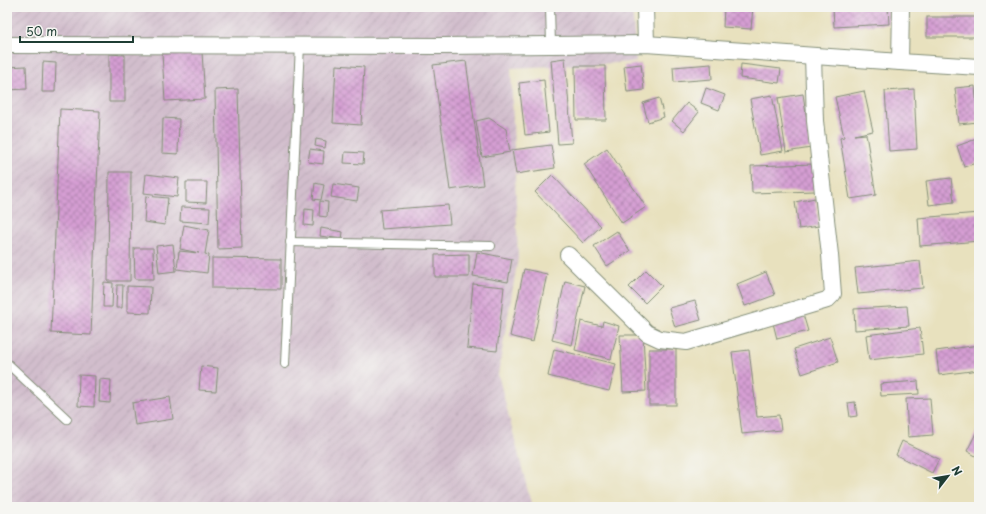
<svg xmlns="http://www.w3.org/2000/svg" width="986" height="514" viewBox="0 0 986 514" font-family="'Playpen Sans',sans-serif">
<defs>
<pattern id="industrial-furrows" width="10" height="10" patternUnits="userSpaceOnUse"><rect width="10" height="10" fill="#d1bdcc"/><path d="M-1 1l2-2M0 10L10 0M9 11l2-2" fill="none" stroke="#b3a3b0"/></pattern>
<pattern id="building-cross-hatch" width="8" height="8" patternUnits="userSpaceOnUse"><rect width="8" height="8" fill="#d59ed3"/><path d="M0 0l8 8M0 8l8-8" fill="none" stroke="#ac82ac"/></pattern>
</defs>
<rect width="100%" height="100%" fill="#f6f6f2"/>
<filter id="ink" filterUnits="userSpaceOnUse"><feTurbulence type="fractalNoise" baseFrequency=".025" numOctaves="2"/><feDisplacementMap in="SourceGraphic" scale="8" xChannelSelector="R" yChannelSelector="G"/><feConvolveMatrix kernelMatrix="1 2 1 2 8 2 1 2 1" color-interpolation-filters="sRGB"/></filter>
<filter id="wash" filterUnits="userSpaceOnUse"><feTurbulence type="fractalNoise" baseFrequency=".012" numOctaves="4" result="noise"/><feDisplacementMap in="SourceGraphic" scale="16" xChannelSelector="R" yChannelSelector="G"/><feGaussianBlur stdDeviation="0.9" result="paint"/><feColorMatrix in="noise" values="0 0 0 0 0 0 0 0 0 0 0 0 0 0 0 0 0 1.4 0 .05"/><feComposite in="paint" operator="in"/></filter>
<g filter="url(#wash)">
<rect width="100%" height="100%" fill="#e8e1be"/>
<polygon fill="url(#industrial-furrows)" points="7,7 632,7 636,62 511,68 518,258 498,374 532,507 7,507"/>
<g id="blocks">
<g fill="url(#building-cross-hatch)">
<polygon points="724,7 753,7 751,29 723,27"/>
<polygon points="833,7 888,7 889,24 834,27"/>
<polygon points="935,7 979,7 979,10 935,8"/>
<rect x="927" y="17" width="52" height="20"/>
<polygon points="202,52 205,99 165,101 162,54"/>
<polygon points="109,54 125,55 125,102 109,102"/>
<polygon points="565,58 572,143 558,144 551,60"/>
<polygon points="466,61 483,185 450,190 433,65"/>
<polygon points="43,62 56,63 55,92 42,92"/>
<polygon points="641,64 644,90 627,92 624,66"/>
<polygon points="711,64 712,79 674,82 673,67"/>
<polygon points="741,64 781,69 779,83 740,78"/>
<polygon points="336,65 364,67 361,125 333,123"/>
<polygon points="26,66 27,89 7,90 7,67"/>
<polygon points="575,66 605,66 606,120 576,120"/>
<polygon points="544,80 549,132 525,135 519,83"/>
<polygon points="975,86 978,122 959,124 955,88"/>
<polygon points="706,88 725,95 719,110 701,103"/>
<polygon points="238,89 242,248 218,249 215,90"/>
<polygon points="914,89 917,149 889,151 885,91"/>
<polygon points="864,91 873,131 854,135 866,134 876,195 850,199 840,138 844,137 835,97"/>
<polygon points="803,94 811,148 786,152 778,98"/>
<polygon points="772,95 783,151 760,155 750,99"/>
<polygon points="659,98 664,117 648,122 643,103"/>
<polygon points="687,103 699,112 684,131 672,121"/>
<polygon points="60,109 100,111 91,335 51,333"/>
<polygon points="163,118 179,119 178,154 162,153"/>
<polygon points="489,118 506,129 510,152 482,157 476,121"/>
<polygon points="979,138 979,162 964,167 957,146"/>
<polygon points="316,139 326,141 325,148 315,146"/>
<polygon points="551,145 555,168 516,174 512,150"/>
<polygon points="607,148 646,207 622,223 584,164"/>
<polygon points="310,149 324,151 323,164 308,162"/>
<polygon points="345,152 364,153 363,164 344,163"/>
<polygon points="815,164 815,191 752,193 751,166"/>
<polygon points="109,172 131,172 130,281 108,281"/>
<polygon points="146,174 179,178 177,197 144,193"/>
<polygon points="552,175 601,226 583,243 535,192"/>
<polygon points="951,178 954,202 929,205 926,181"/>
<polygon points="186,182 207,182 206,203 186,202"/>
<polygon points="315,183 324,185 321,200 313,199"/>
<polygon points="333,184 359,188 357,201 331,197"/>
<polygon points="146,196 168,198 165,225 144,222"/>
<polygon points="815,198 819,226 799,229 795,202"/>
<polygon points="320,201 328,202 327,217 319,216"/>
<polygon points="448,205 450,224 382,229 380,210"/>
<polygon points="181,207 210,208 209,223 180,221"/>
<polygon points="305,209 314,210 313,226 304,225"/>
<polygon points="979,213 979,241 920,246 918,218"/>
<polygon points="184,225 209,230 205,254 209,255 207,273 177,269 179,251 199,253 180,249"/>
<polygon points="321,228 343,232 342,239 320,236"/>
<polygon points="617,231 630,251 607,266 594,246"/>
<polygon points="173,244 176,271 159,273 156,246"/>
<polygon points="134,248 153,248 154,279 135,279"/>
<polygon points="477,252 512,259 508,282 473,276"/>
<polygon points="469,254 469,277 435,277 435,255"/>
<polygon points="212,258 281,259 281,289 212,288"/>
<polygon points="920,261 923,288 858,294 855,268"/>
<polygon points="524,269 547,274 533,342 510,336"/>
<polygon points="646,270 662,286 645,303 629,287"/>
<polygon points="766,272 775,295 745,306 737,284"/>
<polygon points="565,281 585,286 572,345 552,340"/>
<polygon points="104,282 113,283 112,307 103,307"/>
<polygon points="473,284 504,287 497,351 467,348"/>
<polygon points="117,285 123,285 122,308 116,308"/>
<polygon points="127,286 151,287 150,313 127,312"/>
<polygon points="695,301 701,320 675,327 669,308"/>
<polygon points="907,306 909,326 855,330 854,309"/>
<polygon points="802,311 808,331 777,339 772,319"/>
<polygon points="581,321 602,326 603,321 619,326 611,359 575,350"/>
<polygon points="920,328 923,354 869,360 866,335"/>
<polygon points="620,335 643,335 646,391 623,392"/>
<polygon points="830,337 838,362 802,374 794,349"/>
<polygon points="979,345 979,370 939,375 936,351"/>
<polygon points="554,349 616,364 609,391 548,376"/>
<rect x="649" y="349" width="27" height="56"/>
<polygon points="749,350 757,417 779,415 781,430 742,434 732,352"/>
<polygon points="201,366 218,368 216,391 199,390"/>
<polygon points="79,375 95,376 94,407 78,406"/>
<polygon points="100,379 111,380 110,403 99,402"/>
<polygon points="918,381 919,394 881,396 880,384"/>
<polygon points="170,397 173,419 135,425 132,403"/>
<polygon points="930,398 933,435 908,437 906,399"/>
<polygon points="855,402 857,416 850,417 848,403"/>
<polygon points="977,431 979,431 979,458 967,451"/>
<polygon points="902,441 939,459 932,473 896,455"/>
</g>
</g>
</g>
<g filter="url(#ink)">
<use href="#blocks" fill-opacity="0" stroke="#848f79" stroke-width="1"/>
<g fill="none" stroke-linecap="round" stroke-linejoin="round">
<defs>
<g id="lane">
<polyline points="550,7 551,45"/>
<polyline points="290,242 491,246"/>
<polyline points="7,363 67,419"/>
<polyline points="285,364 300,45"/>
</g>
<g id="street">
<polyline points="645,7 646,44"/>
<polyline points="7,45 444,46 646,44 900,62 979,67"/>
<polyline points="900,62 901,7"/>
<polyline points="568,255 647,333 660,339 686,342 827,300 833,294 830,255 815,121 813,56"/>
</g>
</defs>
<use href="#lane" stroke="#848f79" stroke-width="10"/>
<use href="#street" stroke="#848f79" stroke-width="18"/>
<use href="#lane" stroke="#fff" stroke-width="8"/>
<use href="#street" stroke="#fff" stroke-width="16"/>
</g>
</g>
<rect width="986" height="514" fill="none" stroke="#f6f6f2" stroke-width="24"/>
<g transform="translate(948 476) rotate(59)" stroke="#f6f6f2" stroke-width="3" paint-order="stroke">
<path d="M0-3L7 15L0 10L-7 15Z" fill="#1f3d34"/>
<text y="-6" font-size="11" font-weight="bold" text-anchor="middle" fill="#1f3d34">N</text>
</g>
<path d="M20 36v6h113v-6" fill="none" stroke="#1f3d34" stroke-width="2"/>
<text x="26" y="36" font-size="12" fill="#1f3d34" stroke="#f6f6f2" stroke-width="3" paint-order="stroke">50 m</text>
</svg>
